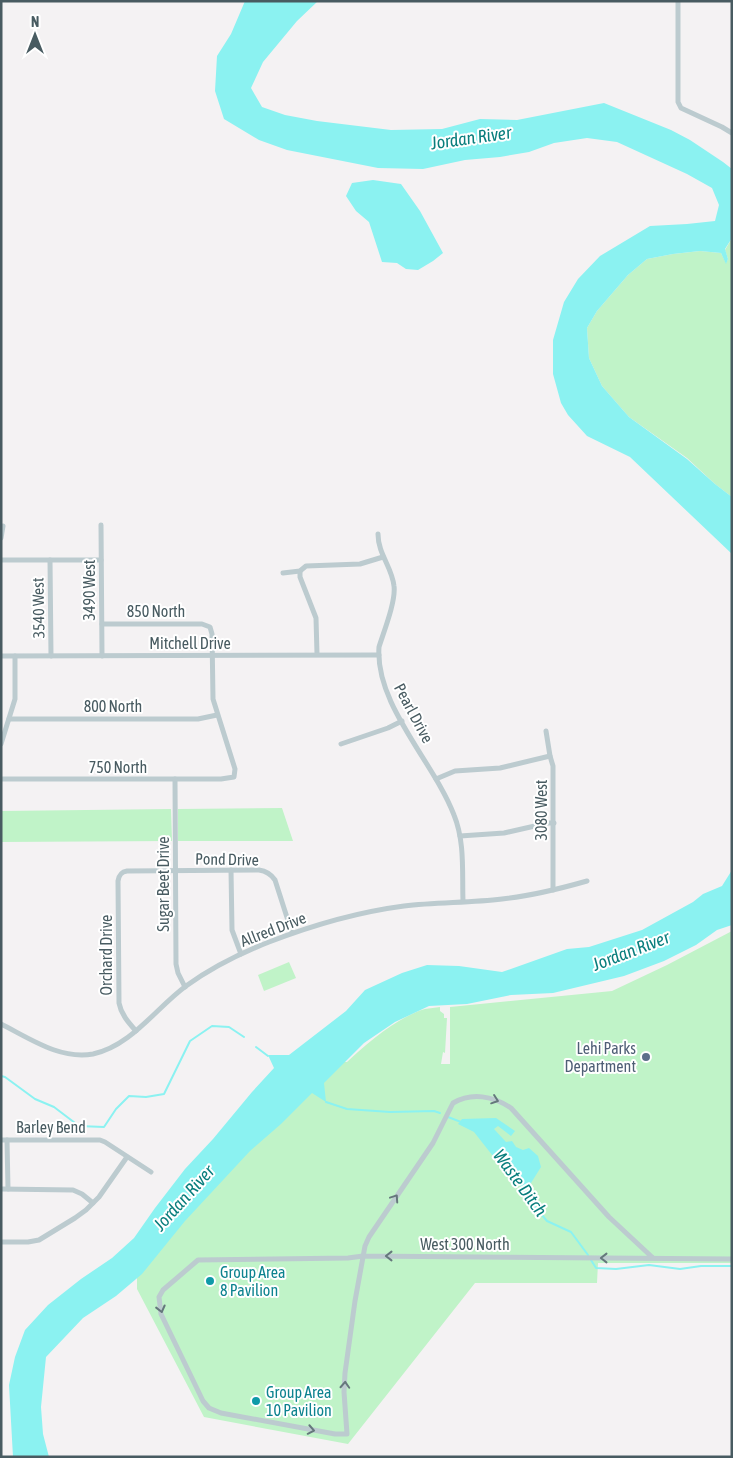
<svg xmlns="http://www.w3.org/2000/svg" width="733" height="1458" viewBox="0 0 733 1458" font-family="'Asap Condensed',sans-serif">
<rect width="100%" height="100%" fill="#f4f2f3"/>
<g fill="#c0f3c8">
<polygon points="732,238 732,497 715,484 687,458 629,417 602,386 589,358 587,328 597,311 628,275 647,259 673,254 700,251 721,253 726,263 728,259 725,250"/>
<polygon points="282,808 293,841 178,841 178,809"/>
<polygon points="171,809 172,841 1,842 1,811"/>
<path d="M732,931V1263H598L597,1283H475L348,1444L204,1417L137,1289V1273L244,1147L334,1061L347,1062C366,1044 399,1016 425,1009C430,1008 435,1008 440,1007V1011L444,1014V1018H447L445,1053L443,1052L441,1064H450V1007L612,991L667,965Z"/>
<polygon points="289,962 296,978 264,991 258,975"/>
</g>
<g fill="#8bf2f1">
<polygon points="245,1 318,1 297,21 263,62 251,88 262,107 285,115 317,121 391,130 442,129 480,119 517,120 604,103 671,130 690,140 723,162 732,169 732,238 725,249 728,259 726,264 721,253 700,251 673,254 647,259 628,275 597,311 587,328 589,358 602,386 629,417 687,459 715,484 732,497 732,554 630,457 587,436 568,415 561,403 553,374 553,340 564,302 578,279 600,256 650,226 687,224 715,221 719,205 712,188 687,174 617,142 587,138 554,143 529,152 500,157 465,160 423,169 378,168 287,150 259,140 224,119 215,91 217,56 231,34"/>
<polygon points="373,180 401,184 420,211 443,253 433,261 418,270 406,269 397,263 382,262 369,222 356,211 346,196 352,183"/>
<polygon points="732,870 732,925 717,930 696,945 664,961 624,976 553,993 511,995 467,1004 429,1006 395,1022 364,1043 324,1083 326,1102 312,1093 281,1124 250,1151 185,1221 142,1274 116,1296 83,1318 46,1357 41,1407 43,1434 49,1457 13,1457 9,1385 15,1357 25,1330 48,1305 81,1279 112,1258 134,1238 155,1208 185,1169 213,1139 252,1092 274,1068 268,1055 289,1055 346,1011 365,990 402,973 427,965 459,966 502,972 567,949 589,947 642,930 693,902 703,894 722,886"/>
<polygon points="496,1118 515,1131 511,1136 498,1126 494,1129 506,1142 512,1141 516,1147 523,1150 529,1148 538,1156 541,1167 531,1183 531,1189 524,1187 505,1165 496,1160 474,1132 458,1124 462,1119"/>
</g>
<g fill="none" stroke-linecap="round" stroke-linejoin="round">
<g stroke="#8bf2f1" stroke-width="2">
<polyline points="256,1047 268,1056"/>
<polyline points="1,1076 5,1077 35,1099 54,1107 79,1126 104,1127 116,1109 129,1096 146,1097 164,1094 190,1041 212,1026 229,1027 244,1037"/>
<polyline points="326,1102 347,1109 390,1112 434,1111 440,1113"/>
<polyline points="448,1117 461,1122"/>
<polyline points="520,1182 521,1185 531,1202 547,1221 571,1232 588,1255"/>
<polyline points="591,1260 596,1268 616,1269 649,1265 680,1269 701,1266 732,1266"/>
</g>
<g stroke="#bccbcf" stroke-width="5">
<polyline points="678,1 678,102 681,108 722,127 732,133"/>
<polyline points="101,525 102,656"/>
<path d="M378,534C378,554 392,567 394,586C396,601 384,631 379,647C375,705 434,762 454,815C465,842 462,872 463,901"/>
<polyline points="1,538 3,526"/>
<polyline points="1,560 101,560"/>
<polyline points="50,560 51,656"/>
<polyline points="300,571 300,577 316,618 317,654"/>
<polyline points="283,573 300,571 306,566 360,564 383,557"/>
<polyline points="1,656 379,655"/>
<polyline points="9,719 198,719 217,715"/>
<polyline points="546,731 550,756 553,766 553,890"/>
<polyline points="1,744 15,699 15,656"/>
<polyline points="341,744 388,728 402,721"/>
<polyline points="1,779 221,779 234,777 235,769 213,699 212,634 210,627 202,624 102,624"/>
<polyline points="175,779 176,964 178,973 185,987"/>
<polyline points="436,779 455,771 500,768 550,756"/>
<polyline points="460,836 504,833 548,823 554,823"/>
<polyline points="231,870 232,930 241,954"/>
<path d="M1,1024C29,1038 60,1060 93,1054C131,1046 156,1008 186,986C211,968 241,953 269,942C313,925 358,912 404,906C437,902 469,903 502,899C531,896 559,889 587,881"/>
<path d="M136,1031C128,1022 121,1014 119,1003L118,881C119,875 121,872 127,871L259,870C266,871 271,874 275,880L292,933"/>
<polyline points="1,1140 100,1140 105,1142 151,1172"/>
<polyline points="7,1140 8,1189"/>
<polyline points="1,1189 73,1190 82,1194 93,1203"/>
<polyline points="1,1242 28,1242 39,1240 75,1218 86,1210 99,1197 127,1157"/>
<path d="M653,1258L609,1217L511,1108C493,1096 472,1092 453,1103L433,1143L369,1237L365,1246L355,1301L345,1373L344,1392L347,1434H335L221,1413L209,1408L203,1401L161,1314L159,1297L163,1290L198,1260L348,1258L363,1256L732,1259"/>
</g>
</g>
<defs><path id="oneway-chevron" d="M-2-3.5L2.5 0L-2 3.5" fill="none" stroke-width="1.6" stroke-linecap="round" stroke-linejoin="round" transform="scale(1.25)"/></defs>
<g stroke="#65777c">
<use href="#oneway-chevron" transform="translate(495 1100) rotate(19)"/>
<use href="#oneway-chevron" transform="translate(395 1198) rotate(-56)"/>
<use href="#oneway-chevron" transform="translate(389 1256) rotate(-180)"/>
<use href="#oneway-chevron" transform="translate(604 1258) rotate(180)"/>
<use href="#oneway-chevron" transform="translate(161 1309) rotate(76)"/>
<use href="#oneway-chevron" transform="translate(345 1385) rotate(-87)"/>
<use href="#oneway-chevron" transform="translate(311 1430) rotate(11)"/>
</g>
<circle fill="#5c6f8a" stroke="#fff" stroke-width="2" cx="646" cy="1057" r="5"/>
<g fill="#0f9aa8" stroke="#fff" stroke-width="2">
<circle cx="210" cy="1281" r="5"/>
<circle cx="256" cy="1401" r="5"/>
</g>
<g text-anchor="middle" stroke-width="4" stroke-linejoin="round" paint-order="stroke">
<g font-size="16" fill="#485b61" stroke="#fff">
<text transform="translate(89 590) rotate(-90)" y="6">3490 West</text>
<text transform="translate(38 608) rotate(-91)" y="6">3540 West</text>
<text x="156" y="617">850 North</text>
<text x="190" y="649">Mitchell Drive</text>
<text x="113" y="712">800 North</text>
<text transform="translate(414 713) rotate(62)" y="6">Pearl Drive</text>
<text x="118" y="773">750 North</text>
<text transform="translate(541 810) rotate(-90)" y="6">3080 West</text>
<text transform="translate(227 859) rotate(1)" y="6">Pond Drive</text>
<text transform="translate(163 884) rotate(-90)" y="6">Sugar Beet Drive</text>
<text transform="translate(273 929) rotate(-21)" y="6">Allred Drive</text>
<text transform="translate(106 955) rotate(-90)" y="6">Orchard Drive</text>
<text x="51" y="1133">Barley Bend</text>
<text x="465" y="1250">West 300 North</text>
</g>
<g font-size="16" fill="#4e5e75" stroke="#fff" text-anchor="end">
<text x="636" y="1054">Lehi Parks<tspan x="636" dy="18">Department</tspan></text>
</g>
<g font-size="16" fill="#0d838f" stroke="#fff" text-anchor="start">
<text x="220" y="1278">Group Area<tspan x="220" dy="18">8 Pavilion</tspan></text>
<text x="266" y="1398">Group Area<tspan x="266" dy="18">10 Pavilion</tspan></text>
</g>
<g font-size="18" font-style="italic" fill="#097e7d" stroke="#fff">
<text transform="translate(471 138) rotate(-8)" y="6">Jordan River</text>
<text transform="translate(631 951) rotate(-21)" y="6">Jordan River</text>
<text transform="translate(520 1183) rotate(54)" y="6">Waste Ditch</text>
<text transform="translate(184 1198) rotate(-48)" y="6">Jordan River</text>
</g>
</g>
<rect width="733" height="1458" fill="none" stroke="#485b61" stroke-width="5"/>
<g transform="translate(35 35)" stroke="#ffffff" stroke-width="4" paint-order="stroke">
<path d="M0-4L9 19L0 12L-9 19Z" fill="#485b61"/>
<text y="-8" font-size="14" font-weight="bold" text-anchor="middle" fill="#485b61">N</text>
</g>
</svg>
